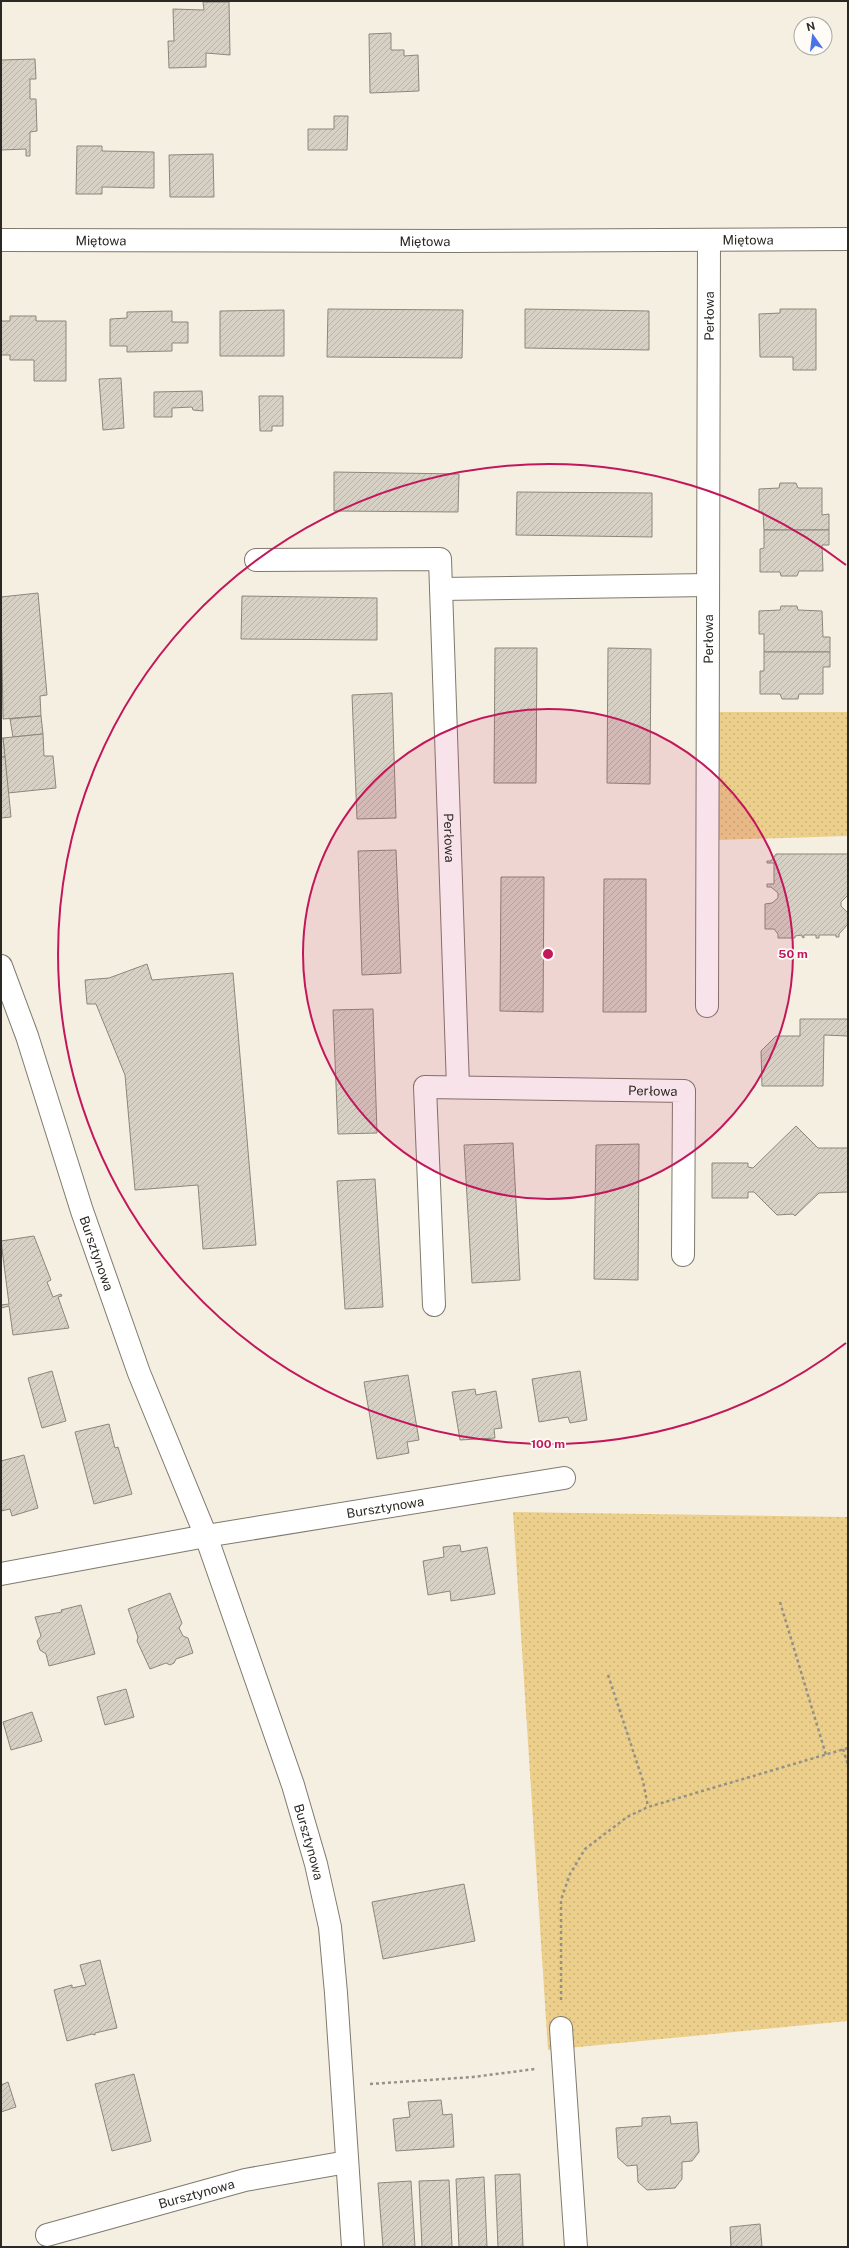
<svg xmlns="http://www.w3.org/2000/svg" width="849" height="2248" viewBox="0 0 849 2248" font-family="'Public Sans',sans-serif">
<defs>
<pattern id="grass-dots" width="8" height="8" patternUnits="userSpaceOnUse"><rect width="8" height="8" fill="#edcf8c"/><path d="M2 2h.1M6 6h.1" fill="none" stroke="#cbb279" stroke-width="1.8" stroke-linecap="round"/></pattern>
<pattern id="building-hatch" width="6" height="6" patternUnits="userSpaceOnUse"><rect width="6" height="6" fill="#d6d1c4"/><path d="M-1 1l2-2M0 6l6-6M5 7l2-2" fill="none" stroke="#b8b3a8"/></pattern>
</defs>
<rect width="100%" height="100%" fill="#f5efe2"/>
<g fill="url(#grass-dots)">
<polygon points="719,712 848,712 848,836 718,840"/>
<polygon points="513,1512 848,1517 848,2021 548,2050"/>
</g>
<g fill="url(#building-hatch)" stroke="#8c877b">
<polygon points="203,2 229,2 230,55 206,53 206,67 169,68 168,41 174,41 173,9 204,10"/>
<polygon points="391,33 391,50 404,50 404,56 418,55 419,91 370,93 369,34"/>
<polygon points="35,59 36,79 30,79 30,99 36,99 37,131 30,132 30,156 26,156 26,149 1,150 1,60"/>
<polygon points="334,116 348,116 347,150 308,150 308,129 334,129"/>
<polygon points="77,146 102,146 102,151 154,152 154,188 102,187 102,194 76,194"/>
<polygon points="213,154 214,197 170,197 169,155"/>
<polygon points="328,309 463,310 462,358 327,357"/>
<polygon points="525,309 649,311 649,350 525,348"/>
<polygon points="780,309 816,309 816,370 793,370 793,357 760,357 759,314 780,313"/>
<polygon points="284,310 284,356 220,356 220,311"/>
<polygon points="172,311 172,322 188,322 188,343 172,343 172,351 127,352 127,346 110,346 110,319 127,318 127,312"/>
<polygon points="10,316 36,316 36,321 66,321 66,381 34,381 34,360 10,360 10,355 1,355 1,321 10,321"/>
<polygon points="121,378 124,428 103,430 99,379"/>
<polygon points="202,391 203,411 193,410 192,407 172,408 172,417 154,417 154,392"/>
<polygon points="259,396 283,396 283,426 272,426 272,431 260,431"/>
<polygon points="334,472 459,474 458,512 334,511"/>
<polygon points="780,483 796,483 798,488 822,488 822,515 829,514 829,530 764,530 763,512 759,512 759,489 779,488"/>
<polygon points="517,492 652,493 652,537 516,535"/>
<polygon points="764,530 829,530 829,545 822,545 823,571 799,571 797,576 781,576 780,572 760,572 760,549 764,548"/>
<polygon points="38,593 47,695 40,696 41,716 3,719 1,597"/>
<polygon points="242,596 377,598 377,640 241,639"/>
<polygon points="781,606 797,606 798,610 822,611 823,637 830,637 830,652 764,652 764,634 759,634 759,611 780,610"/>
<polygon points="495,648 537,648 536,783 494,783"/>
<polygon points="608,648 651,649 650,784 607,783"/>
<polygon points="764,652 830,652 830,667 823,667 823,694 799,694 798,699 782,699 780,694 760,694 760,671 764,671"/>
<polygon points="392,693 396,818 357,819 352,695"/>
<polygon points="41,716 43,734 13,737 10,719"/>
<polygon points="43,734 44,756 53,756 56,788 8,793 3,738"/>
<polygon points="1,738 3,738 5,757 1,757"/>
<polygon points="1,757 5,757 11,817 1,818"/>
<polygon points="396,850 401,973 362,975 358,851"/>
<polygon points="776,854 848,854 848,895 841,902 841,906 848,913 848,924 839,934 839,937 836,937 836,935 819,935 819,938 816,938 816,935 804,935 804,938 802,937 802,935 795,936 795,938 778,938 778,934 774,929 765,929 765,904 772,903 778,898 778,893 771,887 767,887 767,884 774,884 774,863 767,863 767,861 771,861"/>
<polygon points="501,877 544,877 543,1012 500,1011"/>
<polygon points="604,879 646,879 646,1012 603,1012"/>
<polygon points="147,964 152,980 233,973 256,1245 203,1249 198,1185 135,1190 125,1075 96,1004 87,1004 85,980 109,978"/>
<polygon points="373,1009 377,1133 338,1134 333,1010"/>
<polygon points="800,1019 848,1019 848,1036 824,1035 823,1086 762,1086 761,1051 776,1036 800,1036"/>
<polygon points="796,1126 818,1148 848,1148 848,1192 819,1193 795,1216 793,1214 777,1215 754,1192 748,1192 748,1198 712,1198 712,1163 748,1163 748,1167 753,1168"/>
<polygon points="513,1143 520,1280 472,1283 464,1145"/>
<polygon points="639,1144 638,1280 594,1279 596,1145"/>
<polygon points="375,1179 383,1307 345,1309 337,1181"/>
<polygon points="34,1236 51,1280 47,1282 53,1297 61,1294 62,1296 58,1297 69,1328 13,1335 9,1306 1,1308 1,1305 9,1304 1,1241"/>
<polygon points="52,1371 66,1421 42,1428 28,1378"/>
<polygon points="580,1371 587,1420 570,1423 568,1417 539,1422 532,1379"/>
<polygon points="408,1375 419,1440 407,1442 409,1453 377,1459 364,1382"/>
<polygon points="475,1389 476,1395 496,1391 502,1428 494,1429 495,1438 460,1440 452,1392"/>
<polygon points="109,1424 115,1448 118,1447 132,1494 94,1504 75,1432"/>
<polygon points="24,1455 38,1508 12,1516 10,1509 1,1511 1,1461"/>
<polygon points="460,1545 461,1552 487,1547 495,1594 451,1601 450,1591 428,1595 423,1561 444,1557 443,1547"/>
<polygon points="170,1593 182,1623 179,1628 183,1636 188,1638 193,1653 176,1659 174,1663 170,1665 166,1663 150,1669 137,1641 138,1637 128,1609"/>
<polygon points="81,1605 95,1654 49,1666 46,1654 40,1650 37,1641 41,1636 35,1617 62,1612 61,1610"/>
<polygon points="126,1689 134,1717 105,1725 97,1697"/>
<polygon points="32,1712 42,1741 11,1750 3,1722"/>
<polygon points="464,1884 475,1941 383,1959 372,1902"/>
<polygon points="100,1960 117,2028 95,2033 95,2035 92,2034 67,2041 54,1990 72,1985 72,1988 86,1985 80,1965"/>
<polygon points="134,2074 151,2141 112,2151 95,2084"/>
<polygon points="8,2082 16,2107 1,2112 1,2085"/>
<polygon points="441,2100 443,2115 452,2114 454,2147 396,2151 393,2119 410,2117 408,2102"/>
<polygon points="670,2116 671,2124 697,2122 699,2152 692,2161 682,2162 682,2179 675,2188 647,2190 638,2182 637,2165 627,2166 618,2158 616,2128 642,2126 642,2118"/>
<polygon points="520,2174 523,2247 498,2247 495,2175"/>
<polygon points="484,2177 487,2247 459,2247 456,2179"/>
<polygon points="449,2180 452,2247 422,2247 419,2181"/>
<polygon points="411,2181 415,2247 383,2247 378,2183"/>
<polygon points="760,2224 762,2247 731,2247 730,2227"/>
</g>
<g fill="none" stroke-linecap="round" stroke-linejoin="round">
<defs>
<g id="minor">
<path id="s1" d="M1,240L453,241L848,239"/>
<path id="s2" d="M256,560L440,559L458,1087"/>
<polyline points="441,589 708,585"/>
<path id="s3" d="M1,966L27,1036L82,1211L139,1373L206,1536L293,1785L316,1864L330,1927L336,1993L353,2247"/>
<path id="s4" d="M707,1006L709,240"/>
<path id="s5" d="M434,1305L425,1087L684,1091L683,1255"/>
<path id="s6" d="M1,1574L206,1536L564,1478"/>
<polyline points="561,2028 576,2247"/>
<path id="s7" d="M47,2235L245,2180L347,2162"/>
</g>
</defs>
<use href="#minor" stroke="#7f7a6e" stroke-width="24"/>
<g stroke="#959188" stroke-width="2.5" stroke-dasharray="3 3" stroke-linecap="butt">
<polyline points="780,1602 826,1755"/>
<polyline points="608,1675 643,1781 648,1807"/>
<polyline points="843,1749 848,1765"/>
<polyline points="561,2000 561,1900 570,1874 585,1849 627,1817 648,1807 848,1748"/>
<polyline points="370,2084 473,2077 535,2069"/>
</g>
<use href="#minor" stroke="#fff" stroke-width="22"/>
</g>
<circle cx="548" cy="954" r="245" fill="#c2185b" fill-opacity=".12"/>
<g fill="none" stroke="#c2185b" stroke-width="2">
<circle cx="548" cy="954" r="245"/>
<path d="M846 1343A490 490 0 1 1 846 565"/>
</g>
<g text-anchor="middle" stroke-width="3.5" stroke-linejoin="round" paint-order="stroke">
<g font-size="13" fill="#2b2924" stroke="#fffcf7">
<text dy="5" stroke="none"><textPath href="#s1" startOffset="100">Miętowa</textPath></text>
<text dy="5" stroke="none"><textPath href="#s1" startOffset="747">Miętowa</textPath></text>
<text dy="5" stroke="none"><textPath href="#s1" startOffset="424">Miętowa</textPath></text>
<text dy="5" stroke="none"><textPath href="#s4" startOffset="690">Perłowa</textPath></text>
<text dy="5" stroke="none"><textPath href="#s4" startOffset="367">Perłowa</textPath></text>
<text dy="5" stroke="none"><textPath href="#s2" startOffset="463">Perłowa</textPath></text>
<text dy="5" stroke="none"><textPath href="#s5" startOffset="446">Perłowa</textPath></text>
<text dy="5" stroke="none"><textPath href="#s3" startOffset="303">Bursztynowa</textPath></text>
<text dy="5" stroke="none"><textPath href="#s6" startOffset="390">Bursztynowa</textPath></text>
<text dy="5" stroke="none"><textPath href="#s3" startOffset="929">Bursztynowa</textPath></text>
<text dy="5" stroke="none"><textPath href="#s7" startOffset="155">Bursztynowa</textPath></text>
</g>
</g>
<circle cx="548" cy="954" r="6" fill="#c2185b" stroke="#fffcf7" stroke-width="2"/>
<g font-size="12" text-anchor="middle" font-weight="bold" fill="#c2185b" stroke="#fffcf7" stroke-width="3.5" stroke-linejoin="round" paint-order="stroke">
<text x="793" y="958">50 m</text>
<text x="548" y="1448">100 m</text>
</g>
<rect width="849" height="2248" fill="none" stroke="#2b2924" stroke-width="4"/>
<g transform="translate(813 36) rotate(346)"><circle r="19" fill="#fffcf7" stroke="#aaa8a3"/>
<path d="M0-3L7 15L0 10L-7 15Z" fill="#4c73e6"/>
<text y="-6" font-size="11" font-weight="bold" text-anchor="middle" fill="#2b2924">N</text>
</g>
</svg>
